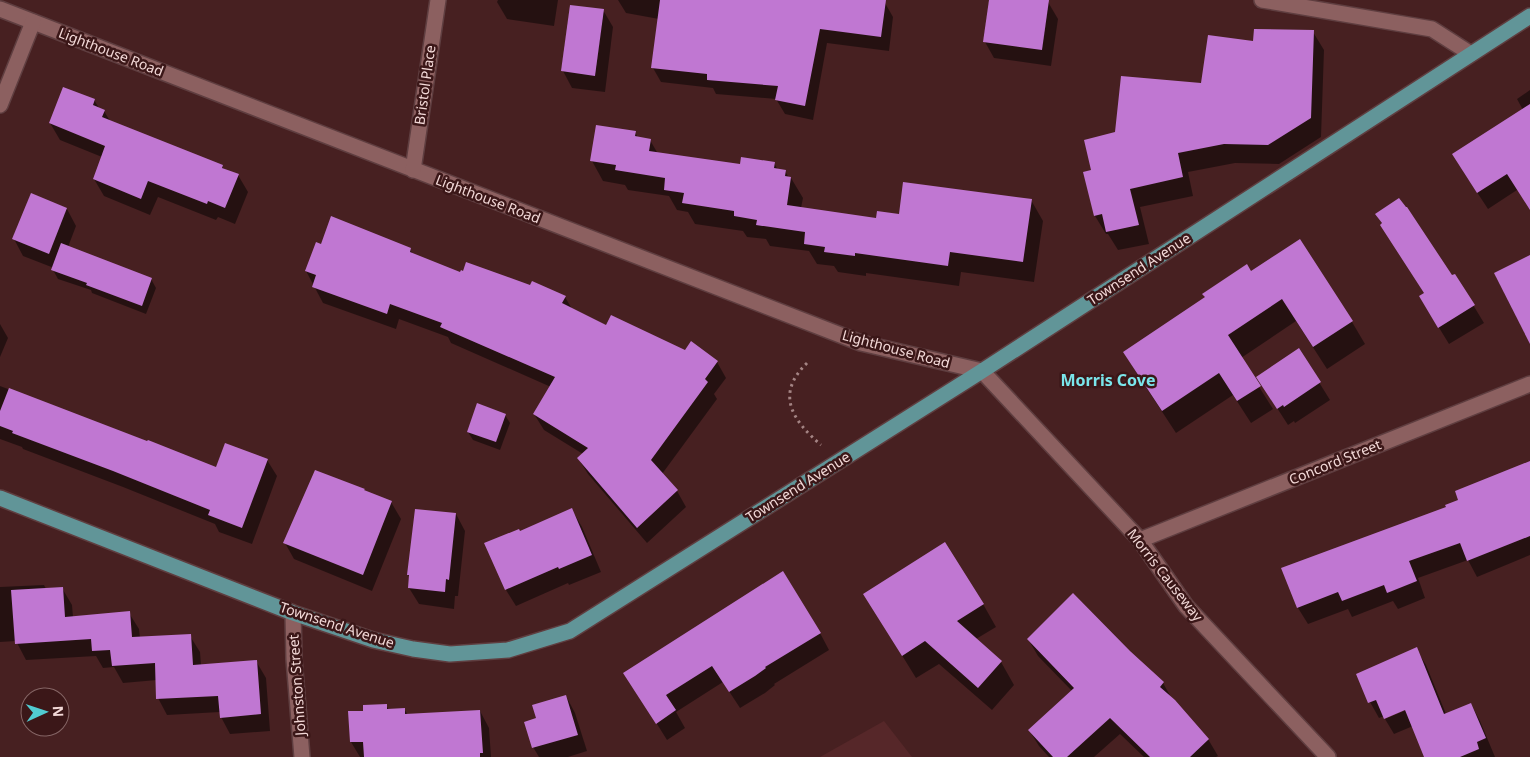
<svg xmlns="http://www.w3.org/2000/svg" width="1530" height="757" viewBox="0 0 1530 757" font-family="'Noto Sans',sans-serif">
<rect width="100%" height="100%" fill="#472021"/>
<polygon fill="#562729" points="884,721 912,757 820,757"/>
<g fill="#0007">
<polygon points="498,0 558,0 554,26 507,19 497,2"/>
<polygon points="618,0 869,0 885,3 893,17 889,51 827,43 813,120 785,114 776,99 716,94 713,88 661,82 653,68 659,19 626,13"/>
<polygon points="990,0 1028,0 1048,2 1058,19 1051,66 994,58 985,42"/>
<polygon points="603,10 613,27 605,92 572,88 563,71"/>
<polygon points="1313,32 1324,50 1321,137 1279,164 1235,163 1188,172 1193,196 1140,207 1149,244 1118,250 1108,234 1106,234 1095,216 1093,171 1116,133 1202,84 1255,43"/>
<polygon points="1530,90 1530,202 1517,190 1488,209 1463,171 1523,110 1517,99"/>
<polygon points="94,100 99,108 104,111 110,121 222,166 224,170 238,175 248,192 235,224 218,217 216,220 158,197 150,215 104,196 94,179 102,157 60,140 50,123"/>
<polygon points="635,132 638,138 650,140 658,154 741,165 774,163 778,170 785,171 789,178 791,178 803,198 801,208 878,220 900,215 1031,200 1043,221 1034,282 961,272 959,286 866,273 866,276 838,272 834,266 817,264 809,251 770,246 766,239 747,237 743,231 695,224 688,212 677,210 669,196 628,190 625,185 603,181 592,161"/>
<polygon points="31,195 67,209 76,226 68,247 151,279 156,288 146,314 92,293 91,290 58,279 53,270 54,268 23,256 14,239"/>
<polygon points="1377,215 1452,277 1455,275 1484,323 1449,344 1430,313 1425,294"/>
<polygon points="410,249 413,255 461,274 531,286 565,297 572,309 607,326 717,362 726,378 714,394 717,399 662,474 677,491 686,507 647,543 588,474 578,458 583,454 544,430 534,414 551,387 451,343 448,337 399,319 396,329 323,303 306,271"/>
<polygon points="1251,272 1352,322 1365,344 1327,369 1296,321 1241,358 1273,409 1251,423 1233,395 1176,433 1138,375 1124,352"/>
<polygon points="0,324 8,338 0,357"/>
<polygon points="1299,350 1330,400 1295,423 1294,421 1288,425 1268,394"/>
<polygon points="0,386 217,468 267,460 277,476 252,544 219,532 215,524 123,487 23,449 22,447 0,439"/>
<polygon points="505,415 510,423 500,450 473,440 468,432"/>
<polygon points="1530,462 1530,555 1477,577 1468,560 1418,578 1425,598 1398,609 1393,601 1352,617 1348,609 1308,624 1298,608 1283,569 1447,508"/>
<polygon points="364,490 365,492 391,502 401,519 372,591 294,559 285,543"/>
<polygon points="572,510 582,527 601,572 569,585 568,583 516,606 506,590 486,544 520,532"/>
<polygon points="456,514 465,531 458,596 455,596 454,609 419,604 409,588 410,578 408,575"/>
<polygon points="44,585 46,589 62,588 72,605 73,617 129,613 139,629 140,638 190,636 200,652 201,665 256,661 266,678 270,731 230,734 221,717 220,712 167,715 158,698 157,680 123,683 114,667 103,668 96,656 26,660 16,641 0,642 0,587"/>
<polygon points="864,594 983,604 996,627 976,639 1001,662 1014,685 992,710 939,664 916,678"/>
<polygon points="820,633 829,650 774,684 775,685 765,693 740,708 723,682 676,712 685,728 667,740 625,673"/>
<polygon points="1028,639 1129,652 1163,683 1172,699 1208,739 1218,756 1216,757 1144,757 1120,734 1094,757 1049,757 1039,746 1029,730 1072,691 1038,656"/>
<polygon points="1416,649 1426,665 1446,714 1471,704 1480,721 1495,757 1425,757 1413,726 1394,734 1385,719 1411,708 1410,706 1379,718 1370,702"/>
<polygon points="566,696 575,713 587,751 568,757 539,757 533,747 538,719"/>
<polygon points="386,705 389,710 404,709 408,715 480,711 489,728 491,757 360,757 351,742 349,713 364,712"/>
</g>
<g fill="#c077d2">
<polygon points="660,0 886,0 881,37 820,29 805,106 775,100 778,86 707,80 707,74 651,68"/>
<polygon points="989,0 1049,0 1042,50 983,42"/>
<polygon points="570,5 604,9 595,76 561,71"/>
<polygon points="1254,29 1314,30 1311,118 1268,145 1224,144 1178,153 1183,177 1130,189 1139,225 1106,232 1102,214 1094,216 1083,172 1091,170 1084,140 1115,132 1121,76 1201,83 1208,35 1253,41"/>
<polygon points="63,87 95,99 93,105 105,110 102,117 223,165 222,168 239,174 225,208 208,201 207,204 148,181 141,199 93,179 105,146 49,123"/>
<polygon points="1530,104 1530,210 1507,174 1477,193 1452,154"/>
<polygon points="596,125 636,131 635,136 651,139 649,151 740,164 741,157 775,162 774,168 786,170 785,176 791,177 787,205 876,218 877,211 899,214 903,182 1032,199 1023,262 950,252 948,266 855,253 855,256 824,252 825,247 804,244 805,232 756,225 757,220 734,216 734,211 682,203 684,193 664,190 665,178 615,170 616,165 590,161"/>
<polygon points="31,193 67,208 49,254 12,239"/>
<polygon points="1399,198 1406,207 1407,207 1452,275 1455,274 1475,305 1438,328 1419,296 1424,293 1380,225 1382,223 1375,214"/>
<polygon points="331,216 411,248 410,252 460,272 461,270 463,271 466,262 530,285 532,281 566,296 562,303 606,325 611,315 685,350 691,341 718,361 705,379 708,382 651,460 678,490 637,528 577,458 588,448 533,414 555,377 440,327 442,323 390,304 387,314 312,287 316,275 305,271 316,242 321,244"/>
<polygon points="1300,239 1353,321 1313,347 1282,299 1228,335 1261,386 1237,401 1219,373 1162,411 1123,352 1205,297 1202,294 1247,264 1251,271"/>
<polygon points="61,243 152,278 142,306 86,285 87,283 51,270"/>
<polygon points="1530,255 1530,344 1494,273"/>
<polygon points="1299,348 1321,382 1284,407 1283,405 1277,409 1256,377"/>
<polygon points="9,388 147,441 148,440 216,467 225,443 268,459 242,528 208,515 210,510 113,471 12,433 13,431 0,426 0,411"/>
<polygon points="477,403 506,414 496,442 467,432"/>
<polygon points="1530,461 1530,536 1467,561 1460,543 1409,561 1417,581 1387,593 1384,585 1342,601 1338,592 1297,608 1281,568 1446,507 1445,505 1458,500 1455,491"/>
<polygon points="315,470 365,489 364,490 392,501 363,575 283,543"/>
<polygon points="572,508 592,555 559,569 558,567 505,590 484,543 519,529 520,531"/>
<polygon points="415,509 456,513 449,580 446,579 445,592 408,588 409,575 407,575"/>
<polygon points="945,542 984,604 957,621 1002,661 978,688 925,641 902,656 863,594"/>
<polygon points="783,571 821,633 765,667 766,668 755,676 729,692 712,666 666,695 676,710 656,724 623,673"/>
<polygon points="63,587 65,617 130,611 132,637 191,634 193,665 257,660 261,714 220,718 218,696 156,699 155,663 112,666 110,650 92,651 91,639 15,644 11,590"/>
<polygon points="1073,593 1130,651 1164,682 1160,687 1175,700 1209,739 1190,757 1150,757 1110,718 1067,757 1053,757 1028,730 1074,688 1027,639"/>
<polygon points="1417,647 1444,714 1471,703 1486,738 1477,742 1479,749 1460,757 1424,757 1405,710 1384,719 1376,700 1368,703 1356,674"/>
<polygon points="566,695 578,735 532,748 524,722 536,718 532,705"/>
<polygon points="387,704 387,709 405,708 405,714 480,710 483,753 480,753 480,757 364,757 363,742 350,742 348,711 363,711 363,705"/>
</g>
<g fill="none" stroke-linecap="round" stroke-linejoin="round">
<defs>
<g id="minor">
<polyline points="1262,0 1432,29 1471,54"/>
<polyline points="0,9 861,343 982,371 1140,540 1186,606 1328,757"/>
<polyline points="0,105 33,22"/>
<polyline points="413,170 438,0"/>
<polyline points="1140,540 1530,384"/>
<polyline points="293,613 294,659 302,757"/>
</g>
<polyline id="major" points="0,498 293,613 373,640 413,649 450,654 508,650 570,631 982,371 1530,16"/>
</defs>
<use href="#minor" stroke="#5f3e40" stroke-width="18"/>
<use href="#major" stroke="#5f3e40" stroke-width="18"/>
<path stroke="#a48484" stroke-width="3" stroke-dasharray="2.5 4" stroke-linecap="butt" d="M807,363C775,394 792,420 821,445"/>
<use href="#minor" stroke="#8c6060" stroke-width="15"/>
<use href="#major" stroke="#619598" stroke-width="15"/>
</g>
<g text-anchor="middle" stroke-width="5" stroke-linejoin="round" paint-order="stroke">
<g font-size="14" fill="#f3d9d8" stroke="#3b1718">
<text transform="translate(111 52) rotate(21)" y="5">Lighthouse Road</text>
<text transform="translate(425 85) rotate(-82)" y="5">Bristol Place</text>
<text transform="translate(488 199) rotate(21)" y="5">Lighthouse Road</text>
<text transform="translate(1139 269) rotate(-33)" y="5">Townsend Avenue</text>
<text transform="translate(896 349) rotate(15)" y="5">Lighthouse Road</text>
<text transform="translate(1335 462) rotate(-22)" y="5">Concord Street</text>
<text transform="translate(798 487) rotate(-32)" y="5">Townsend Avenue</text>
<text transform="translate(1165 575) rotate(52)" y="5">Morris Causeway</text>
<text transform="translate(337 625) rotate(18)" y="5">Townsend Avenue</text>
<text transform="translate(297 685) rotate(-94)" y="5">Johnston Street</text>
</g>
<g font-size="16" font-weight="bold" fill="#7ae6eb" stroke="#3b1718">
<text x="1108" y="386">Morris Cove</text>
</g>
</g>
<g transform="translate(45 712) rotate(87)"><circle r="24" fill="#3b1718" stroke="#856565"/>
<path d="M0-4L9 19L0 12L-9 19Z" fill="#51ccd2"/>
<text y="-8" font-size="14" font-weight="bold" text-anchor="middle" fill="#f3d9d8">N</text>
</g>
</svg>
